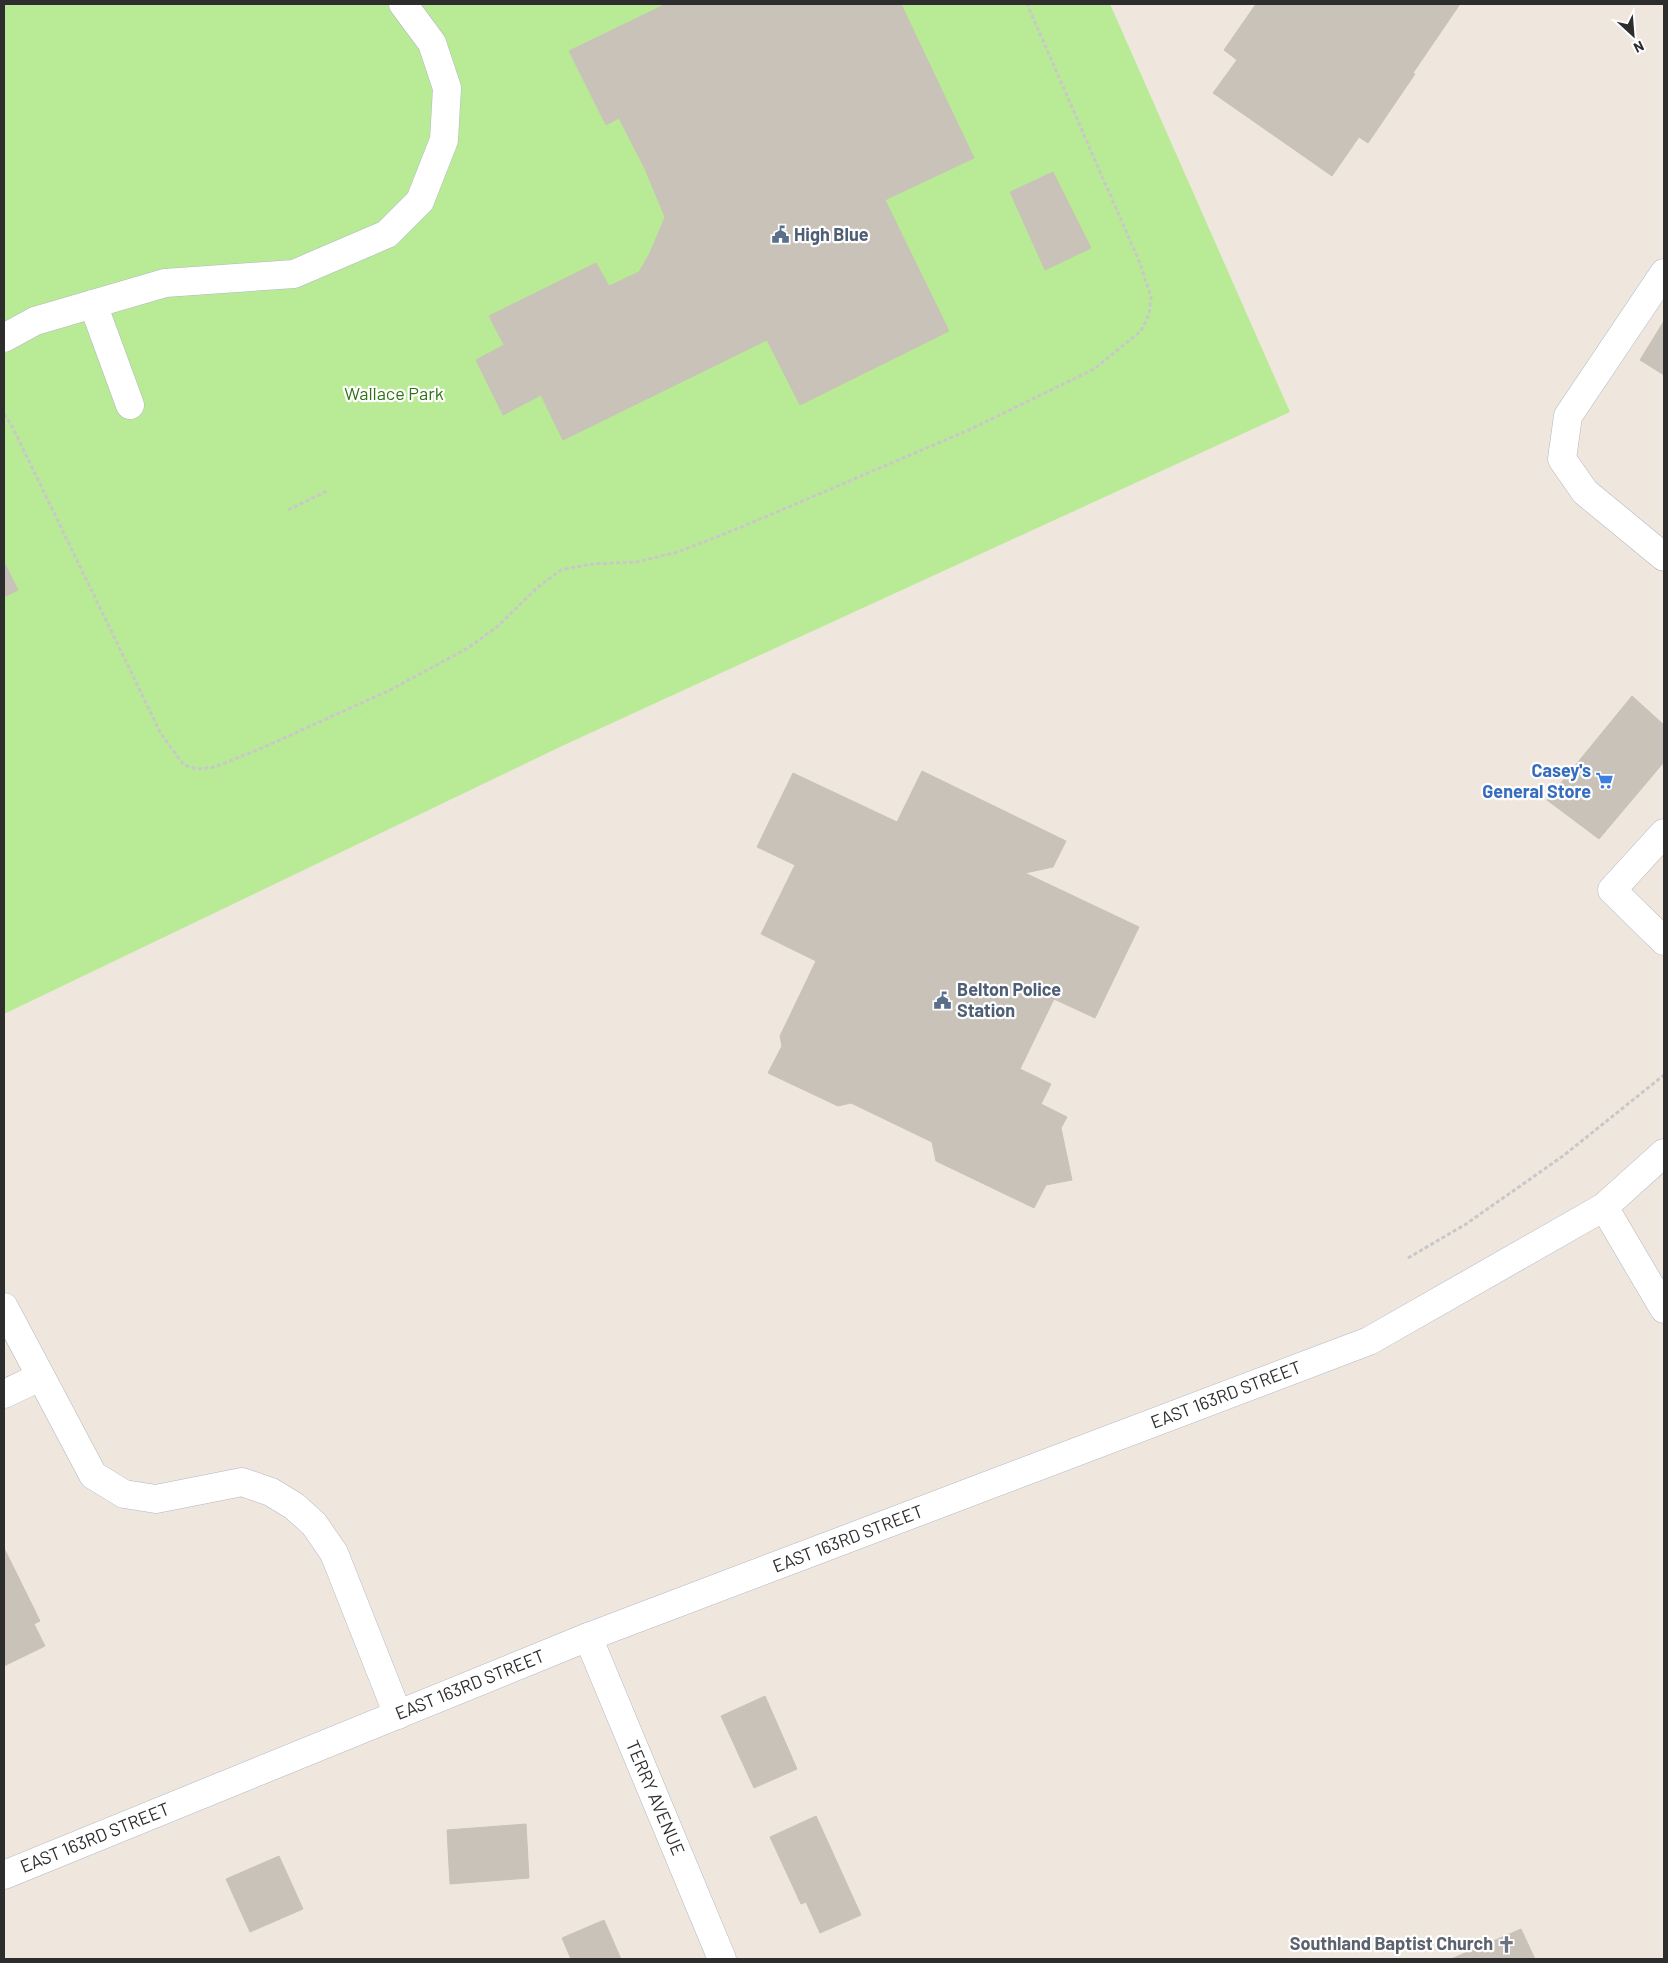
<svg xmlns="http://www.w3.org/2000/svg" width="1668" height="1963" viewBox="0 0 1668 1963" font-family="Barlow,sans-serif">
<rect width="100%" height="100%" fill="#efe6de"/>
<polygon fill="#b9eb96" points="4,4 1110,4 1290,412 562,746 4,1014"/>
<g fill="#c8c2b9" stroke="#cbc2b7">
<polygon points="666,4 901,4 974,158 885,200 949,331 800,405 767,340 563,440 541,395 503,415 476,360 504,345 489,316 596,263 609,286 639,272 650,253 665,217 645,169 619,118 606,125 569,51"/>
<polygon points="1256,4 1460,4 1413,73 1415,74 1368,143 1359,137 1332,176 1213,93 1237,60 1224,50"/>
<polygon points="1053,172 1091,248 1045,270 1010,192"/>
<polygon points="1664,321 1664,375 1640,360"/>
<polygon points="4,562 18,590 4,597"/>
<polygon points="1632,696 1664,725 1664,762 1599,839 1547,800"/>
<polygon points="922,771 1066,841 1053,867 1025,873 1139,927 1095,1018 1054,999 1020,1069 1051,1084 1041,1104 1067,1117 1061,1128 1072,1180 1046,1185 1034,1208 936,1161 932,1142 851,1103 838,1106 768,1073 782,1046 780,1036 816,961 761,934 795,865 757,847 793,773 897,822"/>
<polygon points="4,1548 40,1621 34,1624 45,1646 4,1666"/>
<polygon points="765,1696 797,1769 754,1788 721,1716"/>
<polygon points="816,1816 861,1915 820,1933 806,1902 801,1904 770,1837"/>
<polygon points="526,1824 529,1878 450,1884 447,1830"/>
<polygon points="279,1856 303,1909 250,1932 226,1879"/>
<polygon points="604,1920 621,1959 571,1959 562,1938"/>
<polygon points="1521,1929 1535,1959 1451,1959"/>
</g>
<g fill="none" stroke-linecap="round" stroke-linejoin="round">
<defs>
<g id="minor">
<polyline points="1664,273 1568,416 1562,459 1585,492 1664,557"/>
<polyline points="93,304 130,405"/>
<polyline points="4,338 35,321 165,283 294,274 387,234 420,201 444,140 447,88 432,43 403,4"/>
<polyline points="1664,833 1612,890 1664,941"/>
<polyline points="1604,1207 1664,1309"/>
<polyline points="4,1307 93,1475 124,1494 156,1499 242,1482 271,1492 294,1506 314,1524 334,1553 398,1715"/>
<polyline points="4,1394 40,1377"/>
<polyline points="588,1637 722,1959"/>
<polyline points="4,1875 588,1637 1369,1341 1604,1207 1664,1153"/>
</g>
</defs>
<use href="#minor" stroke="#b2b6c1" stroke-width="29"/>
<g stroke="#c8c8c8" stroke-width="3" stroke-dasharray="4 2.5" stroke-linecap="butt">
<polyline points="4,414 13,428 161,734 184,765 197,769 215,767 262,748 390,690 468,648 498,626 538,587 561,570 592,564 636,562 678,552 744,526 971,429 1094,369 1141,331 1149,314 1151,297 1139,261 1027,4"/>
<polyline points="288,510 329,490"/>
<polyline points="1408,1258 1466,1224 1563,1156 1664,1075"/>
</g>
<use href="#minor" stroke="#fff" stroke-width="28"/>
</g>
<defs>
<symbol id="civic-bare" viewBox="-9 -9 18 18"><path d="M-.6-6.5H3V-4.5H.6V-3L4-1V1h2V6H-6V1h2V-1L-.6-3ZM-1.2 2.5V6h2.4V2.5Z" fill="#5c6f8a" stroke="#fff" stroke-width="2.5" paint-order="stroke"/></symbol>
<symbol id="supermarket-bare" viewBox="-9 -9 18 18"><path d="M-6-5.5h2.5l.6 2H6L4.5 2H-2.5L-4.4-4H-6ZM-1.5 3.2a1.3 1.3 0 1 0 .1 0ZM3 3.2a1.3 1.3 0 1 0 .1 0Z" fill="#3f7fe0" stroke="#fff" stroke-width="2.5" paint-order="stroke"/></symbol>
<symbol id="church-bare" viewBox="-9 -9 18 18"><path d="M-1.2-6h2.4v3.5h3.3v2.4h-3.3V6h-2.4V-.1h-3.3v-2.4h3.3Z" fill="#6b7280" stroke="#fff" stroke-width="2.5" paint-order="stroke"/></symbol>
</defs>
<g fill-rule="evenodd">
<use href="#civic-bare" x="768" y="222" width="25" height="25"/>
<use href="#supermarket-bare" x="1592" y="768" width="25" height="25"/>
<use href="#civic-bare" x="930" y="988" width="25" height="25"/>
<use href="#church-bare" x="1494" y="1932" width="25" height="25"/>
</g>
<g text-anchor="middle" stroke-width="4.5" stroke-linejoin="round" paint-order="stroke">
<g font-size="18" font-weight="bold" fill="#4e5e75" stroke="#fff" text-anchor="start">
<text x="794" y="241">High Blue</text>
<text x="957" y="996">Belton Police<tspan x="957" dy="21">Station</tspan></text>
</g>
<g font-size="18" fill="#2f7314" stroke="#fff">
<text x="394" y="400">Wallace Park</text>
</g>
<g font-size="18" font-weight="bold" fill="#366cbe" stroke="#fff" text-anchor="end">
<text x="1591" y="777">Casey's<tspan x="1591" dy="21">General Store</tspan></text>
</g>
<g font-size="18" fill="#2d2d2d" stroke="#fff">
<text transform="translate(1226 1395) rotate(-21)" y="6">EAST 163RD STREET</text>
<text transform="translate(848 1539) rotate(-21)" y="6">EAST 163RD STREET</text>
<text transform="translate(470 1685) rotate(-22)" y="6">EAST 163RD STREET</text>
<text transform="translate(655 1798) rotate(67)" y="6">TERRY AVENUE</text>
<text transform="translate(95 1838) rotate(-22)" y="6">EAST 163RD STREET</text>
</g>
<g font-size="18" font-weight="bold" fill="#5b616d" stroke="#fff" text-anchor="end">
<text x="1493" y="1950">Southland Baptist Church</text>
</g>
</g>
<rect width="1668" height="1963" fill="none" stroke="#2d2d2d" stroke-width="10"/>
<g transform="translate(1633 35) rotate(154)" stroke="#ffffff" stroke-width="4" paint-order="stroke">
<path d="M0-4L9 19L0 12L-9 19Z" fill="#2d2d2d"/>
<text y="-8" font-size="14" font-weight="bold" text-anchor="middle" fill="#2d2d2d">N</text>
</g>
</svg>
